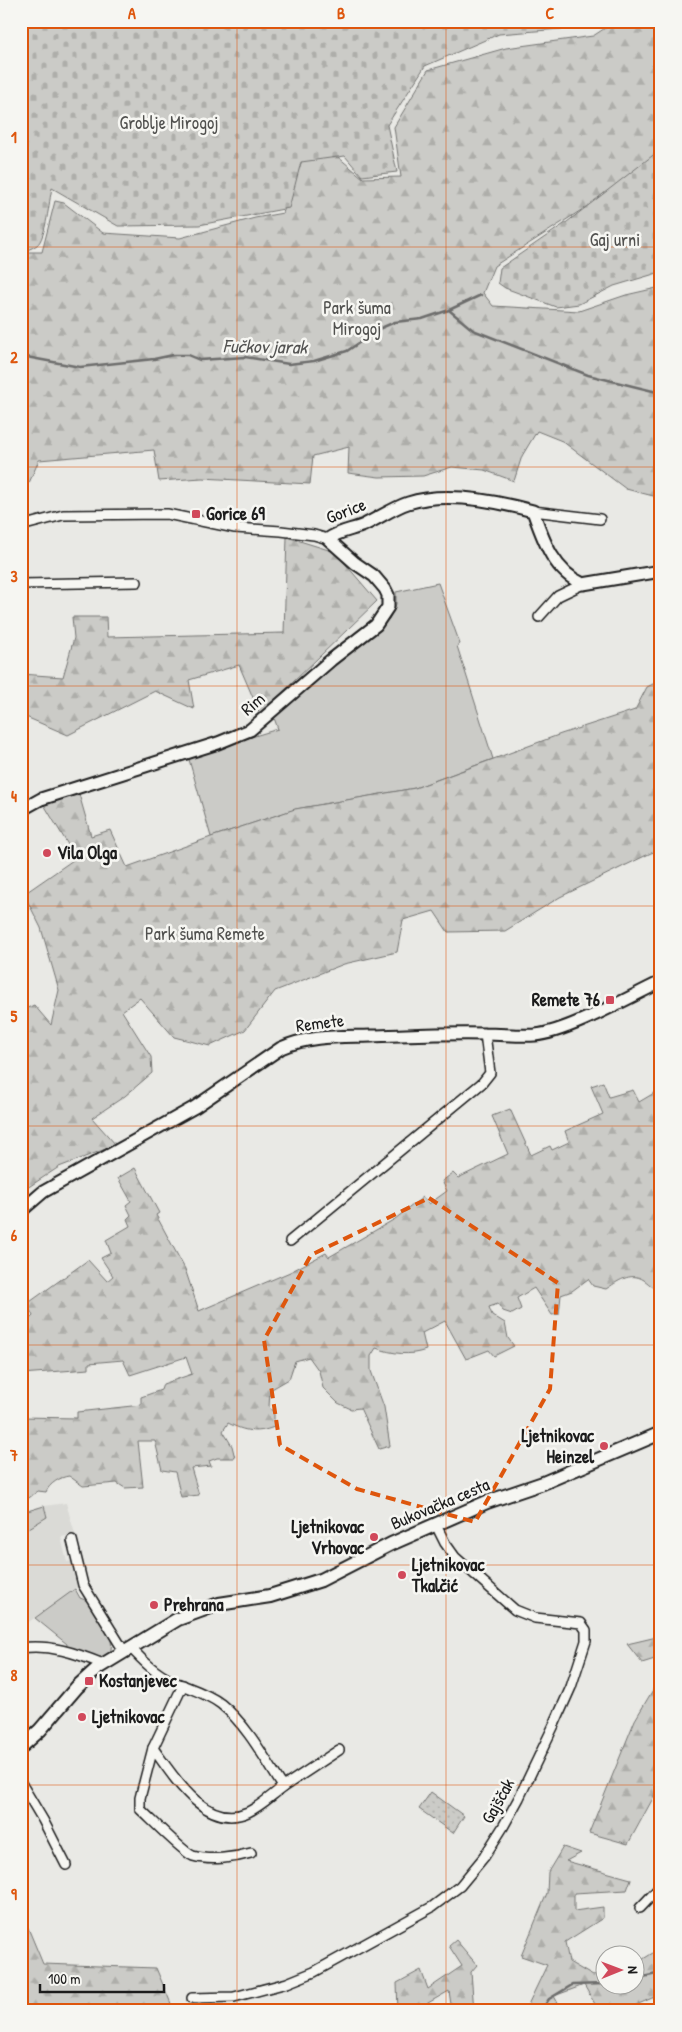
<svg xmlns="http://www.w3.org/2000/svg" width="682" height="2032" viewBox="0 0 682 2032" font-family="'Patrick Hand',sans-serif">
<defs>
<pattern id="forest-firs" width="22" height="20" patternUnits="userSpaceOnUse" patternTransform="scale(1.25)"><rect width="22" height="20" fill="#cbcbc7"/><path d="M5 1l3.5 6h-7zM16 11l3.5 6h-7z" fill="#aeaeaa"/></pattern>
<pattern id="cemetery-stones" width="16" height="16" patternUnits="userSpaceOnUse" patternTransform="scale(1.25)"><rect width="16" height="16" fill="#cbcbc7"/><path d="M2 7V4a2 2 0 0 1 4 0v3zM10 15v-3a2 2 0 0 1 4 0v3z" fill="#aeaeaa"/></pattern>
<pattern id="park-dots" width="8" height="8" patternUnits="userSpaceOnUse" patternTransform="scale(1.25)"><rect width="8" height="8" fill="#cbcbc7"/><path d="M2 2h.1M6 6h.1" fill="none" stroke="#aeaeaa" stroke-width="1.8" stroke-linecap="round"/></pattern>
</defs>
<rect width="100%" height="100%" fill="#e9e9e5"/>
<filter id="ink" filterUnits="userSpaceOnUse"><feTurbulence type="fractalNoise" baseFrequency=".02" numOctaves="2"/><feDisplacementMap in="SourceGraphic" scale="10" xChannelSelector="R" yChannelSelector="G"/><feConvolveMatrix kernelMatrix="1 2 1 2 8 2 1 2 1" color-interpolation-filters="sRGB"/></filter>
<g filter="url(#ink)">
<polygon fill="#dadad6" points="66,1503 75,1534 61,1537 67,1562 71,1561 77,1586 74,1592 21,1627 21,1533 47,1517 44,1506"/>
<g fill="#cbcbc7" stroke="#747472">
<polygon points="438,583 460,644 457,646 493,759 415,788 296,809 211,837 188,756 278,729 273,715 389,619 396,604 396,592"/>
<path d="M75,1589L80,1598L88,1601L111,1640C116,1670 79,1653 66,1648L67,1644L35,1618Z"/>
</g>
<g fill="url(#forest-firs)" stroke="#747472">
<polygon points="616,21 661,21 661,159 494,266 483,293 493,306 579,311 626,295 661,287 661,498 626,489 562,441 537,431 522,456 514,481 484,470 452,467 423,476 379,477 348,473 349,447 313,456 310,484 202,478 159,481 154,450 39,460 29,483 21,483 21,252 42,252 55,201 64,203 103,233 180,238 255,218 283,213 304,155 331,151 363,178 401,177 394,127 428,70 506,48 593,36"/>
<polygon points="287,537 335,552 377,601 260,714 239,665 189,680 194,709 155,691 68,735 26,717 21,719 21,674 63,677 74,638 72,617 106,617 107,637 284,633"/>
<polygon points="661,680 661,850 651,853 560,897 505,931 448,932 434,911 403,920 397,952 344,964 275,991 245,1030 210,1046 174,1037 140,998 122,1011 151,1057 152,1073 125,1096 92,1118 116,1145 59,1167 21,1192 21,1011 34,1005 51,1025 59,990 41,928 24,894 76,858 43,803 79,794 91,836 110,830 127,867 211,837 295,809 415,788 561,734 635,710 647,687"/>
<path d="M603,1082L609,1097L633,1090L639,1102L661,1089V1290C652,1288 651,1285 644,1280C630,1271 617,1282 606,1289L593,1286L588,1279L572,1291L561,1295L559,1314L552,1315L534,1288L517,1298L521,1309L512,1314L503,1311L498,1304L489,1307L492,1315L505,1323L508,1338L514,1346L494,1356L489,1350L466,1359L445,1321L422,1333L426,1350C410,1356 393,1354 376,1348L371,1356V1371L384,1407L390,1446L379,1449L360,1408L351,1409L338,1403L323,1388L319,1371L309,1357L295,1361L289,1379L270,1390L269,1407L274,1413V1427C257,1434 244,1431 228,1423L223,1431L232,1446L235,1458H217L209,1461L211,1466L191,1468L199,1495L181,1497L175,1472L162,1470L155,1441H138L143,1487L125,1488L117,1483L83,1486L69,1476C60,1477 49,1484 46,1492L38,1491L21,1504V1417L77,1418V1412L141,1405V1397L161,1390L163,1384L192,1374L186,1357L130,1375L123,1360L89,1363V1369L21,1374V1321L25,1324L33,1316L27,1304L88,1260L107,1281L113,1276L101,1258L111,1253L106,1240L130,1226L127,1219L131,1215L126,1205L131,1201L118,1178L135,1168L159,1213L156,1215L185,1269L199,1311L290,1272L326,1253L329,1257L395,1219L423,1197L429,1204L447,1191L442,1181L453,1173L458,1178L508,1154L492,1116L510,1109L531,1155L550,1146L552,1150L569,1142L565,1131L603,1114L591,1086Z"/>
<polygon points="44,1506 47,1517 21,1533 21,1513"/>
<polygon points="661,1636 661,1657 642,1663 627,1644"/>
<polygon points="661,1682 661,1780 652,1800 628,1844 589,1833 635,1720 657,1683"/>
<polygon points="563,1847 581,1853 566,1861 631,1879 627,1890 574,1893 574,1911 603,1907 603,1918 565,1942 569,1962 593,1976 604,1973 604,1984 634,1984 635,1964 661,1948 661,1994 623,2011 599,2011 584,1985 554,1996 562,2011 525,2011 547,1965 521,1956 547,1893 548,1872"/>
<polygon points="21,1911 43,1964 156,1968 172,2006 181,2011 21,2011"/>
<polygon points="456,1940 477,1965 471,1972 474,2011 452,2011 449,1991 414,2011 398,2011 397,1983 421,1970 428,1989 462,1966 449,1946"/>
</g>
<g fill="url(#cemetery-stones)" stroke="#747472">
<path d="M21,21H593L585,27L499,34L425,66L387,125L397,172L362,176L345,156L301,162L289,208L199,225L118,226L52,188C49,201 46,238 37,245C33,248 27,250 22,252Z"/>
<polygon points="661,149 661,272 614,286 579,304 556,307 505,288 498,283 500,268 567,222"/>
</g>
<polygon fill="url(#park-dots)" stroke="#747472" points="431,1792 464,1816 453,1833 419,1809"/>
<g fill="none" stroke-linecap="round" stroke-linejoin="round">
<g stroke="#6d6d6c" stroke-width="2.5">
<polyline points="449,310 481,295"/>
<polyline points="21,356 80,367 154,359 173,355 188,355 200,360 245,357 289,364 314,361 347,351 381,328 395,322 422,319 449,310 473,330 588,375 661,393"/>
<polyline points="634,1979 661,1973"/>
<polyline points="79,2011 89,2011"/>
<polyline points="541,2011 549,1999 572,1985 604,1984"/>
</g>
<defs>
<g id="minor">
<polyline points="533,511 600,519"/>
<polyline points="21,526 63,515 167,514 235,528 281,531 314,535 328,539"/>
<polyline points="21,584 137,582"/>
<polyline points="539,617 558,596 583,584"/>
<polyline points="290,1241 482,1083 490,1073 485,1034"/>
<polyline points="72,1540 83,1585 124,1651"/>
<path d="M130,1647C143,1661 155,1673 172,1681C188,1688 207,1693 221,1704C247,1725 265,1759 283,1787C272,1795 261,1806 248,1812C206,1831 173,1776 153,1748"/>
<path d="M21,1648C50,1644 76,1653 103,1664"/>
<path d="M183,1685L153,1748L140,1798V1809C149,1817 184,1853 193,1856C210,1861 234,1858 251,1853"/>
<polyline points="21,1783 43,1820 66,1865"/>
<polyline points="283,1787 339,1750"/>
<polyline points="640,1908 661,1886"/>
<polyline points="192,1998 234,1997 287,1983 314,1972 432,1907 460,1886 484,1857 503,1827 519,1798 554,1725 571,1687 586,1641 586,1630 581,1623 535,1618 515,1610 455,1557 445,1543 436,1525"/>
</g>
<g id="tertiary">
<path d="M21,810L41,799L218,743L250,730L331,660L376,625L388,607V595L385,589L374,576L355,563L328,539C339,531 352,530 364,525C379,518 393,508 408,503C445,491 496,501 533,511C543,539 553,571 583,584L661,571"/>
<path d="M21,1211L43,1192L195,1107L281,1048C310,1035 340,1037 371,1036C409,1035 447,1033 485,1034C502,1034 519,1036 535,1035C568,1032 629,997 661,982"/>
</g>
<polyline id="secondary" points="21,1747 40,1730 77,1687 99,1667 178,1619 219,1604 270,1596 321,1580 391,1544 487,1502 543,1483 661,1433"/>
</defs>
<use href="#minor" stroke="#1c1c1c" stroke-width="12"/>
<use href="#tertiary" stroke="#1c1c1c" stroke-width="15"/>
<use href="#secondary" stroke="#1c1c1c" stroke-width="16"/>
<use href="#minor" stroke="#f6f6f2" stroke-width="9"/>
<use href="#tertiary" stroke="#f6f6f2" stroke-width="11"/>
<use href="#secondary" stroke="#f6f6f2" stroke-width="12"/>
</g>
</g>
<path fill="none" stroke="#de560d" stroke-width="4" stroke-dasharray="10 6" stroke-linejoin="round" d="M429,1198L558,1283L550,1389L475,1522L357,1489L280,1445L264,1340L311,1255Z"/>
<path fill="none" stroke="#de560d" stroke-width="1" stroke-opacity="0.55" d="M237,21V2011M446,21V2011M21,247H661M21,467H661M21,686H661M21,906H661M21,1126H661M21,1345H661M21,1565H661M21,1785H661"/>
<g fill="#d1495b" stroke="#f6f6f2" stroke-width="2">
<rect x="191" y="509" width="10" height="10" rx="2.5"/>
<circle cx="47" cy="853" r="5"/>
<rect x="605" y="995" width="10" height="10" rx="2.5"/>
<circle cx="604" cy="1446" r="5"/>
<circle cx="374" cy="1537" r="5"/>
<circle cx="402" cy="1575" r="5"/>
<circle cx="154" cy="1605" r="5"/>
<rect x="84" y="1676" width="10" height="10" rx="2.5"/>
<circle cx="82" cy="1717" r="5"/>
</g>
<g text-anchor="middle" stroke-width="5" stroke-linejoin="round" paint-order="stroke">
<g font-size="18" fill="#51514f" stroke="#f6f6f2">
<text x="169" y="129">Groblje Mirogoj</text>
<text x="615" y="246">Gaj urni</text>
<text x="357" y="314">Park šuma<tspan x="357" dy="21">Mirogoj</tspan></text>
<text x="205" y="940">Park šuma Remete</text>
</g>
<g font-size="18" fill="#1c1c1c" stroke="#f6f6f2">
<text transform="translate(346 511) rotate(-21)" y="6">Gorice</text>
<text transform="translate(253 704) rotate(-40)" y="6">Rim</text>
<text transform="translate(320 1023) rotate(-7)" y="6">Remete</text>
<text transform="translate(440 1504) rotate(-23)" y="6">Bukovačka cesta</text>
<text transform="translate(498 1801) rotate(-61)" y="6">Gajščak</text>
</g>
<g font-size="18" font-weight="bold" fill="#1c1c1c" stroke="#f6f6f2" text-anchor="start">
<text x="206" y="520">Gorice 69</text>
<text x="57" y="859">Vila Olga</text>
<text x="600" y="1006" text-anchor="end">Remete 76</text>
<text x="594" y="1442" text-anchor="end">Ljetnikovac<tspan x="594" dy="21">Heinzel</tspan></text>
<text x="364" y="1533" text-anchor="end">Ljetnikovac<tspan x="364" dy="21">Vrhovac</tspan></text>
<text x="412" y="1571">Ljetnikovac<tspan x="412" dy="21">Tkalčić</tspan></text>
<text x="164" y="1611">Prehrana</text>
<text x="99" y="1687">Kostanjevec</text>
<text x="92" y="1723">Ljetnikovac</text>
</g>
<g font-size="19" font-style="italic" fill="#525251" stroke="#f6f6f2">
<text transform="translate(265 346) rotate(1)" y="7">Fučkov jarak</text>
</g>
</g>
<rect width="682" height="2032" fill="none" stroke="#f6f6f2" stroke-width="55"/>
<g transform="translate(620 1970) rotate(89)"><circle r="24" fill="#f6f6f2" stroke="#9f9f9c"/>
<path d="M0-4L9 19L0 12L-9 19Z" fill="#d1495b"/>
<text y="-8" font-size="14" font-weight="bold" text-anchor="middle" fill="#1c1c1c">N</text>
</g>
<path d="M40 1984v8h124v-8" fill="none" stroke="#1c1c1c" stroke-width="2.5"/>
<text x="48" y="1984" font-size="15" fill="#1c1c1c" stroke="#f6f6f2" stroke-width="4" paint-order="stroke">100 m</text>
<rect x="28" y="28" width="626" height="1976" fill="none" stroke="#de560d" stroke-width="2"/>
<g font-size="16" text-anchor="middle" font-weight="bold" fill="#de560d">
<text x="132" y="19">A</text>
<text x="341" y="19">B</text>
<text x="550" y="19">C</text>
<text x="14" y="143">1</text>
<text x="14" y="363">2</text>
<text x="14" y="582">3</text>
<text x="14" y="802">4</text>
<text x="14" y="1022">5</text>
<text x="14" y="1241">6</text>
<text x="14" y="1461">7</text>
<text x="14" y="1681">8</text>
<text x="14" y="1900">9</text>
</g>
</svg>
